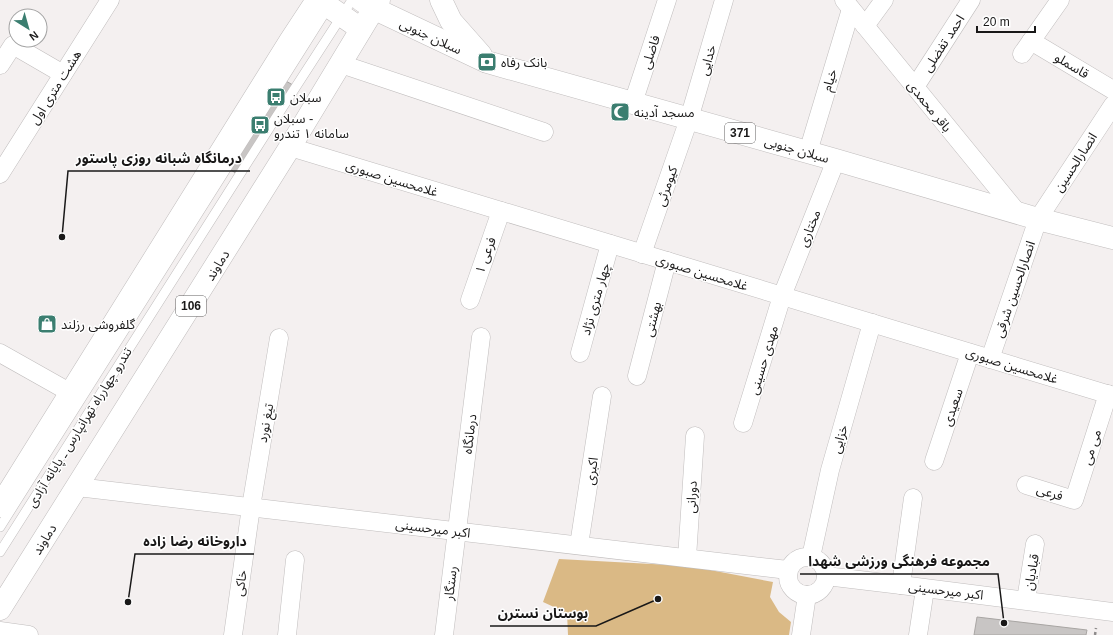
<svg xmlns="http://www.w3.org/2000/svg" width="1113" height="635" viewBox="0 0 1113 635" font-family="Helvetica,'Noto Sans Arabic',sans-serif">
<rect width="100%" height="100%" fill="#f4f0f0"/>
<polygon fill="#dab985" points="559,559 689,566 773,582 770,597 779,612 791,622 789,635 568,635 567,613 543,602"/>
<g fill="#c8c5c4" stroke="#a8a5a3">
<polygon points="284,80 293,85 237,174 228,168"/>
<polygon points="977,617 1087,630 1086,635 974,635"/>
</g>
<g fill="none" stroke-linecap="round" stroke-linejoin="round">
<defs>
<g id="lane">
<polyline points="0,527 329,6"/>
<polyline points="0,552 275,119 352,0"/>
</g>
<g id="street">
<polyline points="844,0 1017,212"/>
<polyline points="865,26 884,0"/>
<polyline points="1031,41 1113,90"/>
<polyline points="1022,54 1060,0"/>
<polyline points="341,64 544,132"/>
<polyline points="0,65 13,45 63,74"/>
<polyline points="915,87 971,0"/>
<polyline points="633,103 667,0"/>
<polyline points="290,147 1113,396"/>
<polyline points="808,152 851,9"/>
<polyline points="0,174 110,0"/>
<polyline points="642,254 689,119 724,0"/>
<polyline points="470,300 501,211"/>
<polyline points="0,353 71,393"/>
<polyline points="580,353 610,244"/>
<polyline points="990,359 1038,219 1113,105"/>
<polyline points="637,376 667,261"/>
<polyline points="743,423 782,296 836,160"/>
<polyline points="934,461 970,353"/>
<polyline points="1026,485 1074,500 1108,394"/>
<polyline points="77,487 788,570"/>
<polyline points="579,545 602,396"/>
<circle cx="807" cy="576" r="19"/>
<polyline points="811,557 830,470 872,323"/>
<polyline points="687,558 695,436"/>
<polyline points="826,576 901,585 1113,612"/>
<polyline points="901,585 913,498"/>
<polyline points="1026,600 1035,544"/>
<polyline points="0,631 29,635"/>
<polyline points="233,635 251,507 279,338"/>
<polyline points="287,635 295,560"/>
<polyline points="444,635 481,337"/>
<polyline points="801,635 807,595"/>
<polyline points="918,635 925,589"/>
</g>
<g id="primary">
<polyline points="319,0 361,29"/>
<polyline points="361,0 373,8 487,62 836,160 1038,219 1113,238"/>
<polyline points="441,0 451,21 481,55"/>
<polyline points="0,506 290,41 317,0"/>
<polyline points="0,609 290,147 379,0"/>
</g>
</defs>
<use href="#lane" stroke="#c0bdbd" stroke-width="10"/>
<use href="#street" stroke="#c0bdbd" stroke-width="19"/>
<use href="#primary" stroke="#c0bdbd" stroke-width="23"/>
<polyline stroke="#8d8a8a" stroke-width="2.5" stroke-dasharray="3 3" stroke-linecap="butt" points="1095,635 1096,628"/>
<use href="#lane" stroke="#fff" stroke-width="9"/>
<use href="#street" stroke="#fff" stroke-width="18"/>
<use href="#primary" stroke="#fff" stroke-width="22"/>
</g>
<defs>
<symbol id="bank-square" viewBox="-11 -11 22 22"><rect x="-9" y="-9" width="18" height="18" rx="4" fill="#3b7e70" stroke="#fff"/><path d="M-6-4H6V4H-6ZM0-2.3a2.3 2.3 0 1 0 0 4.6a2.3 2.3 0 1 0 0-4.6Z" fill="#fff"/></symbol>
<symbol id="bus-square" viewBox="-11 -11 22 22"><rect x="-9" y="-9" width="18" height="18" rx="4" fill="#3b7e70" stroke="#fff"/><path d="M-5-6H5V4H4V6H2V4H-2V6H-4V4H-5ZM-3.5-4V0h7V-4ZM-3.5 1.2v1.5H-2V1.2ZM2 1.2v1.5H3.5V1.2Z" fill="#fff"/></symbol>
<symbol id="mosque-square" viewBox="-11 -11 22 22"><rect x="-9" y="-9" width="18" height="18" rx="4" fill="#3b7e70" stroke="#fff"/><path d="M3.5-4.9A6 6 0 1 0 3.5 4.9A5 5 0 1 1 3.5-4.9Z" fill="#fff"/></symbol>
<symbol id="shop-square" viewBox="-11 -11 22 22"><rect x="-9" y="-9" width="18" height="18" rx="4" fill="#3b7e70" stroke="#fff"/><path d="M-5-2.5h2.3a2.7 3.5 0 0 1 5.4 0H5L5.5 6h-11ZM-1.5-2.5h3a1.5 2.3 0 0 0-3 0Z" fill="#fff"/></symbol>
</defs>
<g fill-rule="evenodd">
<use href="#bank-square" x="476" y="51" width="22" height="22"/>
<use href="#bus-square" x="265" y="86" width="22" height="22"/>
<use href="#mosque-square" x="609" y="101" width="22" height="22"/>
<use href="#bus-square" x="249" y="114" width="22" height="22"/>
<use href="#shop-square" x="36" y="313" width="22" height="22"/>
</g>
<g text-anchor="middle" stroke-width="3" stroke-linejoin="round" paint-order="stroke">
<g fill="#fff" stroke="#5e5d5d" stroke-width="1">
<rect x="725" y="123" width="30" height="20" rx="3"/>
<rect x="176" y="296" width="30" height="20" rx="3"/>
</g>
<g font-size="12" font-weight="bold" fill="#191818">
<text x="740" y="137">371</text>
<text x="191" y="310">106</text>
</g>
<g font-size="13" fill="#191818" stroke="#fff">
<text transform="translate(431 36) rotate(25)" y="5">سبلان جنوبی</text>
<text transform="translate(943 43) rotate(-57)" y="5">احمد تفضلی</text>
<text transform="translate(650 52) rotate(-72)" y="5">فاضلی</text>
<text transform="translate(707 60) rotate(-74)" y="5">خدایی</text>
<text transform="translate(1072 65) rotate(31)" y="5">قاسملو</text>
<text transform="translate(829 80) rotate(-73)" y="5">خیام</text>
<text transform="translate(55 87) rotate(-58)" y="5">هشت متری اول</text>
<text transform="translate(930 106) rotate(51)" y="5">باقر محمدی</text>
<text transform="translate(797 149) rotate(16)" y="5">سبلان جنوبی</text>
<text transform="translate(1075 162) rotate(-57)" y="5">انصارالحسین</text>
<text transform="translate(392 178) rotate(17)" y="5">غلامحسین صبوری</text>
<text transform="translate(666 186) rotate(-71)" y="5">کیومرثی</text>
<text transform="translate(809 228) rotate(-68)" y="5">مختاری</text>
<text transform="translate(485 255) rotate(-70)" y="5">فرعی ۱</text>
<text transform="translate(217 265) rotate(-58)" y="5">دماوند</text>
<text transform="translate(702 272) rotate(17)" y="5">غلامحسین صبوری</text>
<text transform="translate(1014 289) rotate(-71)" y="5">انصارالحسین شرقی</text>
<text transform="translate(595 299) rotate(-74)" y="5">چهار متری نژاد</text>
<text transform="translate(652 319) rotate(-75)" y="5">بهشتی</text>
<text transform="translate(763 360) rotate(-73)" y="5">مهدی حسینی</text>
<text transform="translate(1012 365) rotate(17)" y="5">غلامحسین صبوری</text>
<text transform="translate(952 407) rotate(-71)" y="5">سعیدی</text>
<text transform="translate(265 423) rotate(-80)" y="5">تیغ نورد</text>
<text transform="translate(79 427) rotate(-58)" y="5">تندرو چهارراه تهرانپارس ـ پایانه آزادی</text>
<text transform="translate(469 434) rotate(-83)" y="5">درمانگاه</text>
<text transform="translate(839 439) rotate(-74)" y="5">خزایی</text>
<text transform="translate(1091 447) rotate(-72)" y="5">می می</text>
<text transform="translate(591 471) rotate(-82)" y="5">اکبری</text>
<text transform="translate(1050 492) rotate(17)" y="5">فرعی</text>
<text transform="translate(691 497) rotate(-87)" y="5">دورانی</text>
<text transform="translate(433 528) rotate(7)" y="5">اکبر میرحسینی</text>
<text transform="translate(44 539) rotate(-58)" y="5">دماوند</text>
<text transform="translate(1031 572) rotate(-80)" y="5">قبادیان</text>
<text transform="translate(240 583) rotate(-82)" y="5">خاکی</text>
<text transform="translate(450 583) rotate(-83)" y="5">رستگار</text>
<text transform="translate(946 590) rotate(7)" y="5">اکبر میرحسینی</text>
</g>
<g font-size="13" fill="#191818" stroke="#fff" text-anchor="start">
<text x="501" y="67">بانک رفاه</text>
<text x="290" y="102">سبلان</text>
<text x="634" y="117">مسجد آدینه</text>
<text x="274" y="123">سبلان -<tspan x="274" dy="15">سامانه ۱ تندرو</tspan></text>
<text x="61" y="329">گلفروشی رزلند</text>
</g>
</g>
<path fill="none" stroke="#191818" stroke-width="1.5" d="M62 237L68 171H250M128 602L135 554H254M1004 623L998 574H800M658 599L596 626H490"/>
<g fill="#191818" stroke="#fff" stroke-width="1.5">
<circle cx="62" cy="237" r="4"/>
<circle cx="128" cy="602" r="4"/>
<circle cx="1004" cy="623" r="4"/>
<circle cx="658" cy="599" r="4"/>
</g>
<g font-size="14" text-anchor="middle" font-weight="bold" fill="#191818" stroke="#fff" stroke-width="3" stroke-linejoin="round" paint-order="stroke">
<text x="159" y="163">درمانگاه شبانه روزی پاستور</text>
<text x="195" y="546">داروخانه رضا زاده</text>
<text x="899" y="566">مجموعه فرهنگی ورزشی شهدا</text>
<text x="543" y="618">بوستان نسترن</text>
</g>
<g transform="translate(28 28) rotate(143)"><circle r="19" fill="#ffffff" stroke="#a3a3a3"/>
<path d="M0-3L7 15L0 10L-7 15Z" fill="#3b7e70"/>
<text y="-6" font-size="11" font-weight="bold" text-anchor="middle" fill="#191818">N</text>
</g>
<path d="M977 26v6h58v-6" fill="none" stroke="#191818" stroke-width="2"/>
<text x="983" y="26" font-size="12" fill="#191818" stroke="#ffffff" stroke-width="3" paint-order="stroke">20 m</text>
</svg>
